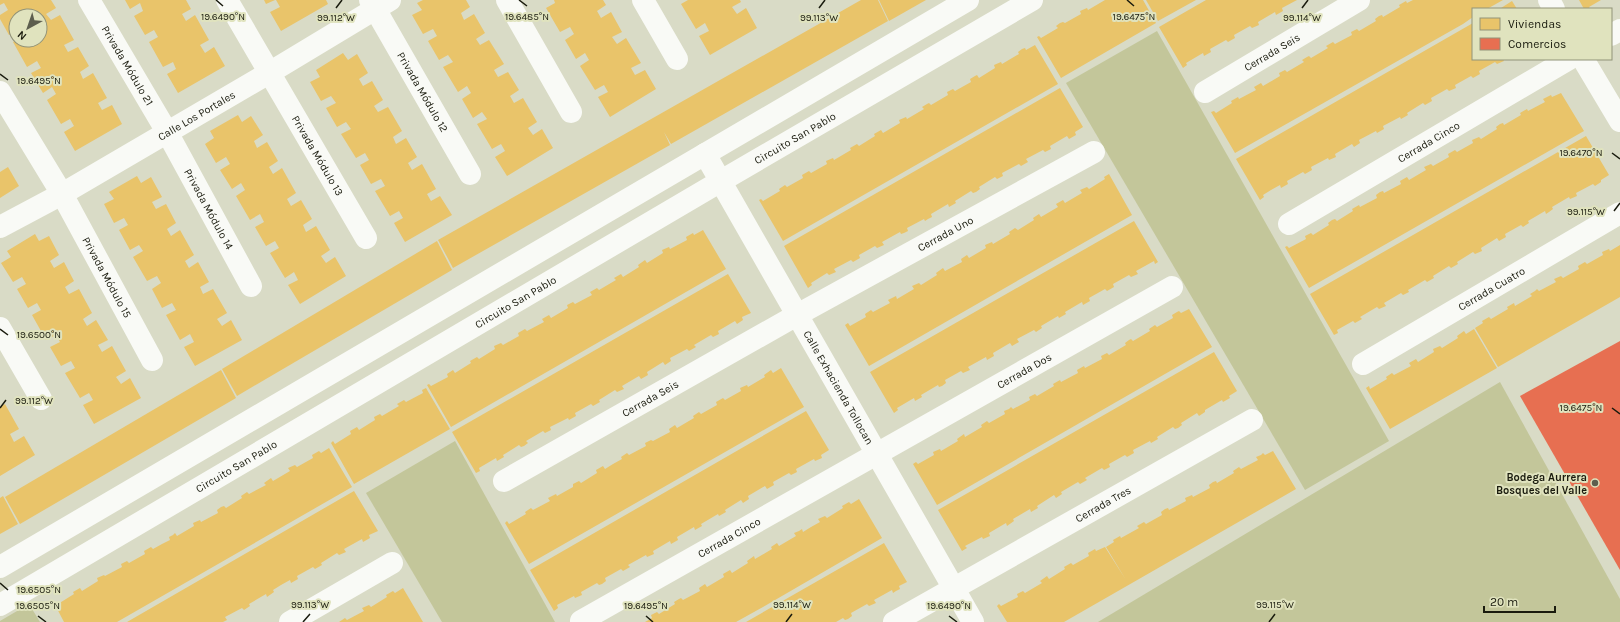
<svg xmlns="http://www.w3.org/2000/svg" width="1620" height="622" viewBox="0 0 1620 622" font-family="Karla,sans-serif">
<rect width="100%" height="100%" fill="#d9dbc6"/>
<g fill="#c3c69a">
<polygon points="1157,31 1389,441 1305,490 1066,83"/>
<polygon points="1500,382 1620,599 1620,622 1098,622"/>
<polygon points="455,441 555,622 442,622 366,493"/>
<polygon points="29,604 40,622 0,622 0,621"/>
</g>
<g fill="#e9c46a">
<polygon points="0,0 51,0 56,8 46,14 51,20 60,15 74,40 64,45 68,52 78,47 89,66 80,72 83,79 93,73 107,98 98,103 102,110 112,105 122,124 75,151 64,132 74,126 70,119 61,124 47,100 56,94 52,87 43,93 31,73 41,68 37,61 27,67 13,42 16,40 40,40 40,16 16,16 16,31 9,35 0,19 0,15 8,10 4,3 0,5"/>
<polygon points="125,0 186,0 191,9 182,14 186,21 195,15 209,40 200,45 205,53 214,47 225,66 178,93 167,74 176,69 173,62 163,67 149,42 158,37 154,30 145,35 134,16 143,11 140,3 130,9"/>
<polygon points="264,0 275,0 266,4"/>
<polygon points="276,0 326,0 328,4 281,31 270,12 280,7"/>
<polygon points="423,0 466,0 470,7 461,13 464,20 474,14 485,33 476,39 480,45 489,40 504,64 494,70 498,77 508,72 519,90 510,96 514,103 523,98 537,122 528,128 533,135 542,129 553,148 507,176 495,157 505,151 501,144 492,149 477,124 487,119 482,112 473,118 462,99 471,93 467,86 458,92 443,67 453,62 448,55 439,60 428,41 437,36 433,29 423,34 412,15 422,10 417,3"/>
<polygon points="554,0 603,0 606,5 597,11 601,18 611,12 622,32 612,37 617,44 626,38 641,63 631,68 635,75 645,70 656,89 610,117 598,97 608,92 604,85 595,90 580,66 589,60 585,53 576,59 565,40 574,34 570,27 560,32 546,8 555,3"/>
<polygon points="688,0 740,0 741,2 732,7 737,14 746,8 757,28 710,55 699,36 709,31 705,23 696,29 681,4"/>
<polygon points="861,0 878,0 888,21 671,144 664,132 670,145 453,268 438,240"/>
<polygon points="879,0 926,0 889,21"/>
<polygon points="1105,0 1143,0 1156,23 1061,78 1037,37 1039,36 1041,38 1058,28 1056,26 1060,23 1063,22 1065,23 1081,14 1080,11 1087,8 1088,10"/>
<polygon points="1146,0 1196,0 1158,21"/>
<polygon points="1206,0 1297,0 1282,8 1283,11 1276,15 1275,12 1258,22 1259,25 1252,28 1250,26 1234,35 1235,38 1228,42 1226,40 1210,49 1211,52 1204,56 1203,53 1186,63 1187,65 1183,68 1159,27"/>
<polygon points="1413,0 1503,0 1487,9 1473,9 1473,17 1463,24 1235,153 1211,112 1214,111 1216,113 1232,103 1231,101 1238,97 1239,99 1256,90 1254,87 1261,83 1263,86 1280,76 1279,73 1285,70 1287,72 1304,62 1302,60 1307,57 1309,56 1311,58 1328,48 1326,46 1333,42 1335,44 1352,35 1351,32 1357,29 1359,31 1376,21 1375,19 1379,16 1382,15 1383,17 1400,7 1399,5 1406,1 1407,3"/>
<polygon points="1579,0 1601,0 1589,7 1590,9 1584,9"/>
<polygon points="1512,1 1517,9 1498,9 1501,8"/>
<polygon points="1473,23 1473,59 1503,59 1504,61 1497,64 1495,62 1479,71 1480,74 1473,78 1471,76 1455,85 1456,88 1449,91 1447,89 1431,98 1432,101 1425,105 1423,103 1407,113 1408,115 1401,119 1400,117 1383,126 1384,129 1377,133 1376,131 1359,140 1360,143 1354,147 1352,144 1335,154 1336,157 1329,160 1328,158 1311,167 1312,170 1305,174 1303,172 1287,181 1288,184 1281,188 1280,185 1271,190 1263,195 1264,197 1260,200 1236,159"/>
<polygon points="1035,45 1058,84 783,241 759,200 761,199 763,201 780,191 779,189 785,185 787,187 803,178 802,175 809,171 811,173 827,164 826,161 833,158 834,160 851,150 850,148 857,144 859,146 875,136 874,134 881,130 883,133 900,123 899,120 906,117 907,119 924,109 922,107 927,104 929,103 931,105 948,95 947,92 953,89 955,91 971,82 970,79 975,76 977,75 979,78 995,68 994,65 1001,62 1002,64 1019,54 1018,52 1022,49 1025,48 1026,50"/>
<polygon points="343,53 348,60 357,54 368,73 359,79 363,86 372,81 383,100 374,106 378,112 388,107 402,131 393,137 396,144 406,138 417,157 408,163 412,170 422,164 436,189 427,194 431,201 440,196 452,215 405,242 394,223 403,218 399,211 390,216 375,191 385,186 381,179 371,184 360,165 369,160 365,153 356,158 341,134 351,129 346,122 337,127 326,108 336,103 331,96 321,101 310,82 320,77 316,70"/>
<polygon points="1060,88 1083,127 1075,132 1076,135 1069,139 1067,136 1050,146 1051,149 1045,152 1043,150 1026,159 1028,162 1021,166 1019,164 1002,173 1003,176 997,179 995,177 979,187 980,189 976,192 973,193 971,191 955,201 956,203 949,207 948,204 931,214 932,217 928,219 925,221 924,219 907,228 908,231 904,233 901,234 900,232 882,242 884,245 877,248 875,246 859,255 860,258 853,262 851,260 834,269 836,272 829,275 827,273 811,283 812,285 808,288 784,246"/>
<polygon points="1561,93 1584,131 1309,288 1285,247 1287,246 1289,248 1306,239 1305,236 1311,233 1313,235 1329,225 1328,223 1332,220 1335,219 1337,221 1353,211 1352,209 1359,205 1360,207 1377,198 1376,195 1380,192 1383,191 1384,193 1401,184 1400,181 1407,177 1409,180 1426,170 1424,167 1431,164 1433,166 1449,157 1448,154 1455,150 1457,152 1473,143 1472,140 1479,137 1481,139 1497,129 1496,127 1500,124 1503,123 1504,125 1521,115 1520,113 1527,109 1528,111 1545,102 1543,99 1551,95 1552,97"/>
<polygon points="238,115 242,122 251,116 263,135 254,141 257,148 267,142 278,161 269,167 273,174 282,168 296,193 287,199 291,206 301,200 312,219 303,225 306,232 316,226 330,250 321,256 326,263 335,257 346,276 300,304 288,285 298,280 294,272 285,278 270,253 279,248 275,241 266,246 255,227 264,222 260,214 250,220 236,196 245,190 241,183 232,189 220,170 230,164 226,157 216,163 205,144 214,138 210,131"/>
<polygon points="1586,136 1609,175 1601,180 1601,182 1595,186 1593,184 1576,193 1577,196 1570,199 1569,197 1552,207 1553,209 1549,212 1546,214 1545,211 1528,221 1529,223 1523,227 1521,225 1505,234 1506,237 1499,241 1497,238 1481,248 1482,251 1475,254 1473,252 1457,262 1458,264 1451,268 1449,266 1433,276 1434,278 1427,282 1425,280 1408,290 1409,292 1403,295 1401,293 1384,303 1386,306 1379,309 1377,307 1360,317 1362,319 1355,323 1353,321 1337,330 1338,333 1334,335 1310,294"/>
<polygon points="8,167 19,186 0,198 0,172"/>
<polygon points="1109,174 1132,215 869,366 845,325 848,323 850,326 866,317 865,314 871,310 873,312 890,303 888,300 896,296 897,299 914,289 912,286 919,283 921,285 937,275 936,273 943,268 945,271 962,262 961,259 967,255 969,258 986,248 985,245 992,242 993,244 1010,234 1009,232 1015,228 1018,230 1034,220 1033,218 1039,214 1041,217 1058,207 1056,204 1063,200 1065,203 1082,193 1080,190 1087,187 1089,189 1105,179 1104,177"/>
<polygon points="137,176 141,183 151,177 162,197 152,202 156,209 166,204 176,223 167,229 171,236 180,230 194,255 185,261 189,268 198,262 209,282 200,287 203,294 213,289 227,313 217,319 222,326 231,320 242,340 195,366 184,347 194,342 190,334 180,340 166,315 176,310 172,303 162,308 152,289 161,283 157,276 147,281 133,257 143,251 139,245 130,250 119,230 128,225 124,218 114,223 104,204 114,199 109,192"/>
<polygon points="1134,221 1158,262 1155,264 1154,261 1136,271 1138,274 1131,277 1129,275 1113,284 1114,287 1107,291 1105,289 1089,298 1090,301 1083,305 1082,302 1065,312 1066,314 1059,318 1058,316 1041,326 1042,328 1036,332 1034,330 1017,339 1019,342 1012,346 1010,343 993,353 994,356 987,360 986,357 968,367 970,370 963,373 961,371 945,380 946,383 942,386 939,387 938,385 921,395 922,397 915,401 914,398 897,408 898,410 894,413 870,372"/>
<polygon points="703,230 726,269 451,427 427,385 429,384 431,386 448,377 447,374 453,370 455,373 471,363 470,361 477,357 479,359 495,349 494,346 501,343 503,345 519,336 518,333 525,329 527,331 544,322 542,319 549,315 551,318 568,308 567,305 573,302 575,304 592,295 590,292 597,288 599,290 616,280 614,278 621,274 623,277 639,267 638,265 645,260 647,263 663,253 662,250 669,247 670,249 687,240 686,237 693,233 694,235"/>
<polygon points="35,234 39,241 49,236 59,255 50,261 54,268 64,262 74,281 65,287 69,294 79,289 92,313 83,319 87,326 96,320 108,340 98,345 102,352 112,346 126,371 116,377 121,384 130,378 141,398 94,424 83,405 93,400 89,393 80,398 65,373 75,368 71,361 61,366 50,347 60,342 56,335 46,340 32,315 41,310 37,303 28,308 17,289 26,284 22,277 13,282 1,263 11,257 7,251"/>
<polygon points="437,241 452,270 237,396 222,369"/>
<polygon points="1620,245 1620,297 1498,367 1475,328 1483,323 1482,321 1489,317 1491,319 1508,309 1507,307 1514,303 1515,306 1532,296 1530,294 1535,291 1537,289 1539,291 1556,282 1554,279 1561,276 1563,278 1579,269 1578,266 1585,262 1587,264 1603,255 1602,252 1609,249 1610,251"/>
<polygon points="728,274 751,313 742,317 743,320 737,324 735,321 718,331 719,334 713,337 711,335 694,345 696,347 689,351 687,349 670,358 671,361 665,365 663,362 647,372 648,375 641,379 639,376 622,386 624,389 617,392 615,390 599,400 600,402 593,406 591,404 575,413 576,416 569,420 568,418 550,427 551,430 545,433 543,431 526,441 528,443 524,446 521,447 519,445 503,455 504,457 497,461 496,458 479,468 480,471 476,473 452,432"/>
<polygon points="1189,309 1212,347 937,505 913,464 916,462 918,464 934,455 933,452 940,449 941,451 958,441 957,439 964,434 965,437 982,427 981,425 987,421 989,423 1005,414 1004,411 1009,409 1011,407 1013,409 1030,400 1029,397 1035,394 1037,396 1054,386 1053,384 1060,380 1061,382 1078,373 1077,370 1084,366 1085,368 1102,359 1101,356 1107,353 1109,355 1126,345 1125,343 1129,340 1131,339 1133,341 1150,331 1149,329 1155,325 1157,327 1173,318 1172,315 1177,312 1179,311 1181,313"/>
<polygon points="1474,329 1497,368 1390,429 1366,388 1369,386 1370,389 1387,379 1386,377 1392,373 1394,375 1411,366 1409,363 1416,359 1418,362 1434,352 1433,349 1440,346 1442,348 1458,338 1457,336 1464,331 1466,334"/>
<polygon points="1214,352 1237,391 1229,396 1230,398 1223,402 1222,400 1205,410 1205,412 1199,416 1197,413 1181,423 1182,425 1178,428 1175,429 1173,427 1157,437 1158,439 1151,443 1150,441 1133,450 1134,453 1127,457 1125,455 1109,464 1110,467 1104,470 1102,468 1085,478 1087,480 1080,484 1078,482 1061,492 1062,494 1056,498 1054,495 1037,506 1038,508 1031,512 1030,509 1013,519 1014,521 1007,526 1006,523 989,533 990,536 983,539 982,537 965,546 967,548 962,551 938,510"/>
<polygon points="781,368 804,407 529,564 505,523 507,521 509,524 526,514 525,512 531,508 533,510 550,501 548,498 556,494 557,496 573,487 573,484 579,481 581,483 597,473 596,470 603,466 605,469 613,464 622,459 621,457 627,453 629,455 646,446 645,443 651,440 653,441 670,432 669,429 675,425 677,428 694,418 693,416 699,412 701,414 717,405 716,402 723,398 725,400 741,391 740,388 747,385 748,387 765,377 764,375 771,370 773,373"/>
<polygon points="221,370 236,398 20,524 5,497"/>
<polygon points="426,388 450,429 354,484 331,443 333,441 335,444 351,434 350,431 357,427 359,430 375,420 374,417 380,414 382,416 399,406 397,404 404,400 406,402 423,393 422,390"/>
<polygon points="5,404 19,429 10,434 14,442 24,436 35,455 0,476 0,407"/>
<polygon points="806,411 829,450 821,455 822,458 815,461 814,459 796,469 797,472 791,475 789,473 773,482 774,485 767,489 765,486 748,496 749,499 743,503 741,500 725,510 726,512 719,516 718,514 701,524 702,526 695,530 694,527 677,537 678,540 671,544 670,541 653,551 654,554 647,557 646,555 628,565 630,567 623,571 621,569 605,578 606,581 602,584 599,585 597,583 581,592 582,595 575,598 574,596 557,605 558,608 554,611 530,570"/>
<polygon points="329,448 352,487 117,622 64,622 54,603 56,602 58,604 74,594 73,592 80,588 82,591 98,581 97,578 104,575 105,576 122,567 121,564 127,561 129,563 145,554 144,551 151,547 153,549 162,544 170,540 169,537 173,535 175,533 177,536 194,526 193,523 200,520 201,522 218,513 217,510 221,507 224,506 226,508 242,498 241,496 247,492 249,494 266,485 264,483 271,478 273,481 290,471 288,468 295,465 297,467 313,458 312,455 319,451 321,453"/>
<polygon points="1273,451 1296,489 1064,622 1007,622 997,606 999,604 1001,606 1018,597 1017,594 1023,591 1025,593 1042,583 1040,581 1047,576 1049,579 1065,569 1064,567 1071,563 1073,565 1089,556 1088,553 1095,549 1096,551 1105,547 1126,580 1106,547 1114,542 1113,540 1120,536 1121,538 1139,528 1137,526 1144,522 1146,524 1162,515 1161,512 1165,509 1168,508 1169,510 1186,501 1185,498 1192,495 1193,497 1210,488 1209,485 1213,482 1216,481 1217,483 1234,473 1233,471 1239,467 1241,469 1258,460 1256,457 1261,455 1263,453 1265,455"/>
<polygon points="354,491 378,531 369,535 370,538 363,542 362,539 344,549 346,552 339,555 337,553 321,563 322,565 315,569 313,567 297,576 298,579 291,583 290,580 281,585 273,590 274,592 267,597 266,594 249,604 250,606 244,610 242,608 225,617 227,620 223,622 127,622"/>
<polygon points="3,496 18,524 0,534 0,498"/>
<polygon points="859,499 882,538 763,607 736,622 645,622 652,618 651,615 657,612 659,614 675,604 674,602 679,599 681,598 683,600 700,591 699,588 705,584 707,587 724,577 723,574 730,570 732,573 748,563 747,561 754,556 755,559 772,549 771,547 777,543 779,546 796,536 794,533 799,531 802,529 803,532 811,527 820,522 818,519 825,516 827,518 843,508 842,506 849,502 851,504"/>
<polygon points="884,543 907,582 899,586 900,589 896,591 893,593 892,590 874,600 876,603 869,606 867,604 851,613 852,616 848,619 845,620 843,618 836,622 746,622"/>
<polygon points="403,588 423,622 339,622 345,618 347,620 364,611 362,608 369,605 371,607 387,597 386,595 393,591 395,593"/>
</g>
<polygon fill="#e76f51" points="1620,341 1620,570 1520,396"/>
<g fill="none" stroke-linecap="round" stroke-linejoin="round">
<g stroke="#f9faf6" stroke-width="22">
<path id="s1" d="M89,0L167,132L251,286"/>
<path id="s2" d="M227,0L366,238"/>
<path id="s3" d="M370,0L470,174"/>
<polyline points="507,0 571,112"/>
<polyline points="643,0 677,59"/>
<polyline points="1549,0 1554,9"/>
<polyline points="1611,35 1620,30"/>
<polyline points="1583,59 1620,121"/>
<path id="s4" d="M0,92L62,194L152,360"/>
<path id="s5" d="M1205,92L1359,0"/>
<path id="s6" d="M705,154L973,622"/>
<path id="s7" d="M1289,224L1569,59"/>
<path id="s8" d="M0,227L62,194L269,73L390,0"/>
<polyline points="0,328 41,399"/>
<path id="s9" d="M1363,364L1620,213"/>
<path id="s10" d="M504,481L797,315L1094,152"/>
<path id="s11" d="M581,621L1172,287"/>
<polyline points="290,622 392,563"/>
<path id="s12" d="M894,622L1252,420"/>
</g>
<g stroke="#f9faf6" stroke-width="22">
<polyline points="0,567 968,0"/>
<path id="s13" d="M0,605L721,181L1032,0"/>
</g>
</g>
<path fill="none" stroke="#1a1b0e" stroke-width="1.5" d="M216,0L223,6M519,0L527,6M1127,0L1134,6M336,8L342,0M819,8L825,0M1302,8L1308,0M0,74L8,80M1612,153L1620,159M1614,211L1620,203M0,329L8,335M0,408L6,400M1612,408L1620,414M0,583L8,590M38,616L46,622M646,616L653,622M949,616L957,622M303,622L310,614M786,622L792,614M1269,622L1275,614"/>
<circle fill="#5d5e4e" stroke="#e0e3be" stroke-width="1.5" cx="1595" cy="483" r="4"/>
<g text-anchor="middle" stroke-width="4" stroke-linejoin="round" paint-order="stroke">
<g font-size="11" fill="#1a1b0e" stroke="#e0e3be">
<text dy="4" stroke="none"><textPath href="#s5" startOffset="78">Cerrada Seis</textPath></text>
<text dy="4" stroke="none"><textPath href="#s1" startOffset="76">Privada Módulo 21</textPath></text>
<text dy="4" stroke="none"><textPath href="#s3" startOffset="106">Privada Módulo 12</textPath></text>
<text dy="4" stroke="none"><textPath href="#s8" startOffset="226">Calle Los Portales</textPath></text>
<text dy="4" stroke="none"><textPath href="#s13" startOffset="922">Circuito San Pablo</textPath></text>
<text dy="4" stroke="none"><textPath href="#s7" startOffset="162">Cerrada Cinco</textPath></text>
<text dy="4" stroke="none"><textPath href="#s2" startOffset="180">Privada Módulo 13</textPath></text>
<text dy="4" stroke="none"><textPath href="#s1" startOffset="241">Privada Módulo 14</textPath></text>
<text dy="4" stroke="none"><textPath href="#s10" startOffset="506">Cerrada Uno</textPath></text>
<text dy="4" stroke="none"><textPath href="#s4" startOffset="214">Privada Módulo 15</textPath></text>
<text dy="4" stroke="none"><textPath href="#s9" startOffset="149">Cerrada Cuatro</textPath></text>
<text dy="4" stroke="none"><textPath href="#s13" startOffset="598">Circuito San Pablo</textPath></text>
<text dy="4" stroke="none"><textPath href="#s11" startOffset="509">Cerrada Dos</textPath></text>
<text dy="4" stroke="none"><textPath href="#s6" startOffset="269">Calle Exhacienda Tollocan</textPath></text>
<text dy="4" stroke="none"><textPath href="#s10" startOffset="168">Cerrada Seis</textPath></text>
<text dy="4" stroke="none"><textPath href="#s13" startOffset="274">Circuito San Pablo</textPath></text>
<text dy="4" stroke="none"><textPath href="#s12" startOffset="240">Cerrada Tres</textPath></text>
<text dy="4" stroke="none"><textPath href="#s11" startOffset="170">Cerrada Cinco</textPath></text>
</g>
<g font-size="11" font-weight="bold" fill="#1a1b0e" stroke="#e0e3be" text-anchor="end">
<text x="1587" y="481">Bodega Aurrera<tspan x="1587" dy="13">Bosques del Valle</tspan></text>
</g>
</g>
<g font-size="10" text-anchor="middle" fill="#1a1b0e" stroke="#e0e3be" stroke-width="4" stroke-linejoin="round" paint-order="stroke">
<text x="223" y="20">19.6490°N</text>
<text x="527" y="20">19.6485°N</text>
<text x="1134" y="20">19.6475°N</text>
<text x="336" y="21">99.112°W</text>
<text x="819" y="21">99.113°W</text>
<text x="1302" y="21">99.114°W</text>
<text x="39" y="84">19.6495°N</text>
<text x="1581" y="156">19.6470°N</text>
<text x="1586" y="215">99.115°W</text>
<text x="39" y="338">19.6500°N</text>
<text x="34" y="404">99.112°W</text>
<text x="1581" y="411">19.6475°N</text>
<text x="39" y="593">19.6505°N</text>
<text x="310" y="608">99.113°W</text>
<text x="792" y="608">99.114°W</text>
<text x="1275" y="608">99.115°W</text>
<text x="38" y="609">19.6505°N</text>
<text x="646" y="609">19.6495°N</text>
<text x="949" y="609">19.6490°N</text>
</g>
<rect x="1472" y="8" width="140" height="52" fill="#e0e3be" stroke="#919378"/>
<rect x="1480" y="18" width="20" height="12" fill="#e9c46a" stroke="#919378"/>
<text x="1508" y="28" font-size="12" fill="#1a1b0e">Viviendas</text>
<rect x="1480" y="38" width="20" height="12" fill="#e76f51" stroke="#919378"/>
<text x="1508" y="48" font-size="12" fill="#1a1b0e">Comercios</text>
<g transform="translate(28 28) rotate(220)"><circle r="19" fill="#e0e3be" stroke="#919378"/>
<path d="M0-3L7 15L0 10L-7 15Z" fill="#5d5e4e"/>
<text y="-6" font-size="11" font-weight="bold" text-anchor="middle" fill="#1a1b0e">N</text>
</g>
<path d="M1484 606v6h71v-6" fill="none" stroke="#1a1b0e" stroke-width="2"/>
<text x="1490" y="606" font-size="12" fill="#1a1b0e" stroke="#e0e3be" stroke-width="3" paint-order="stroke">20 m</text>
</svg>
